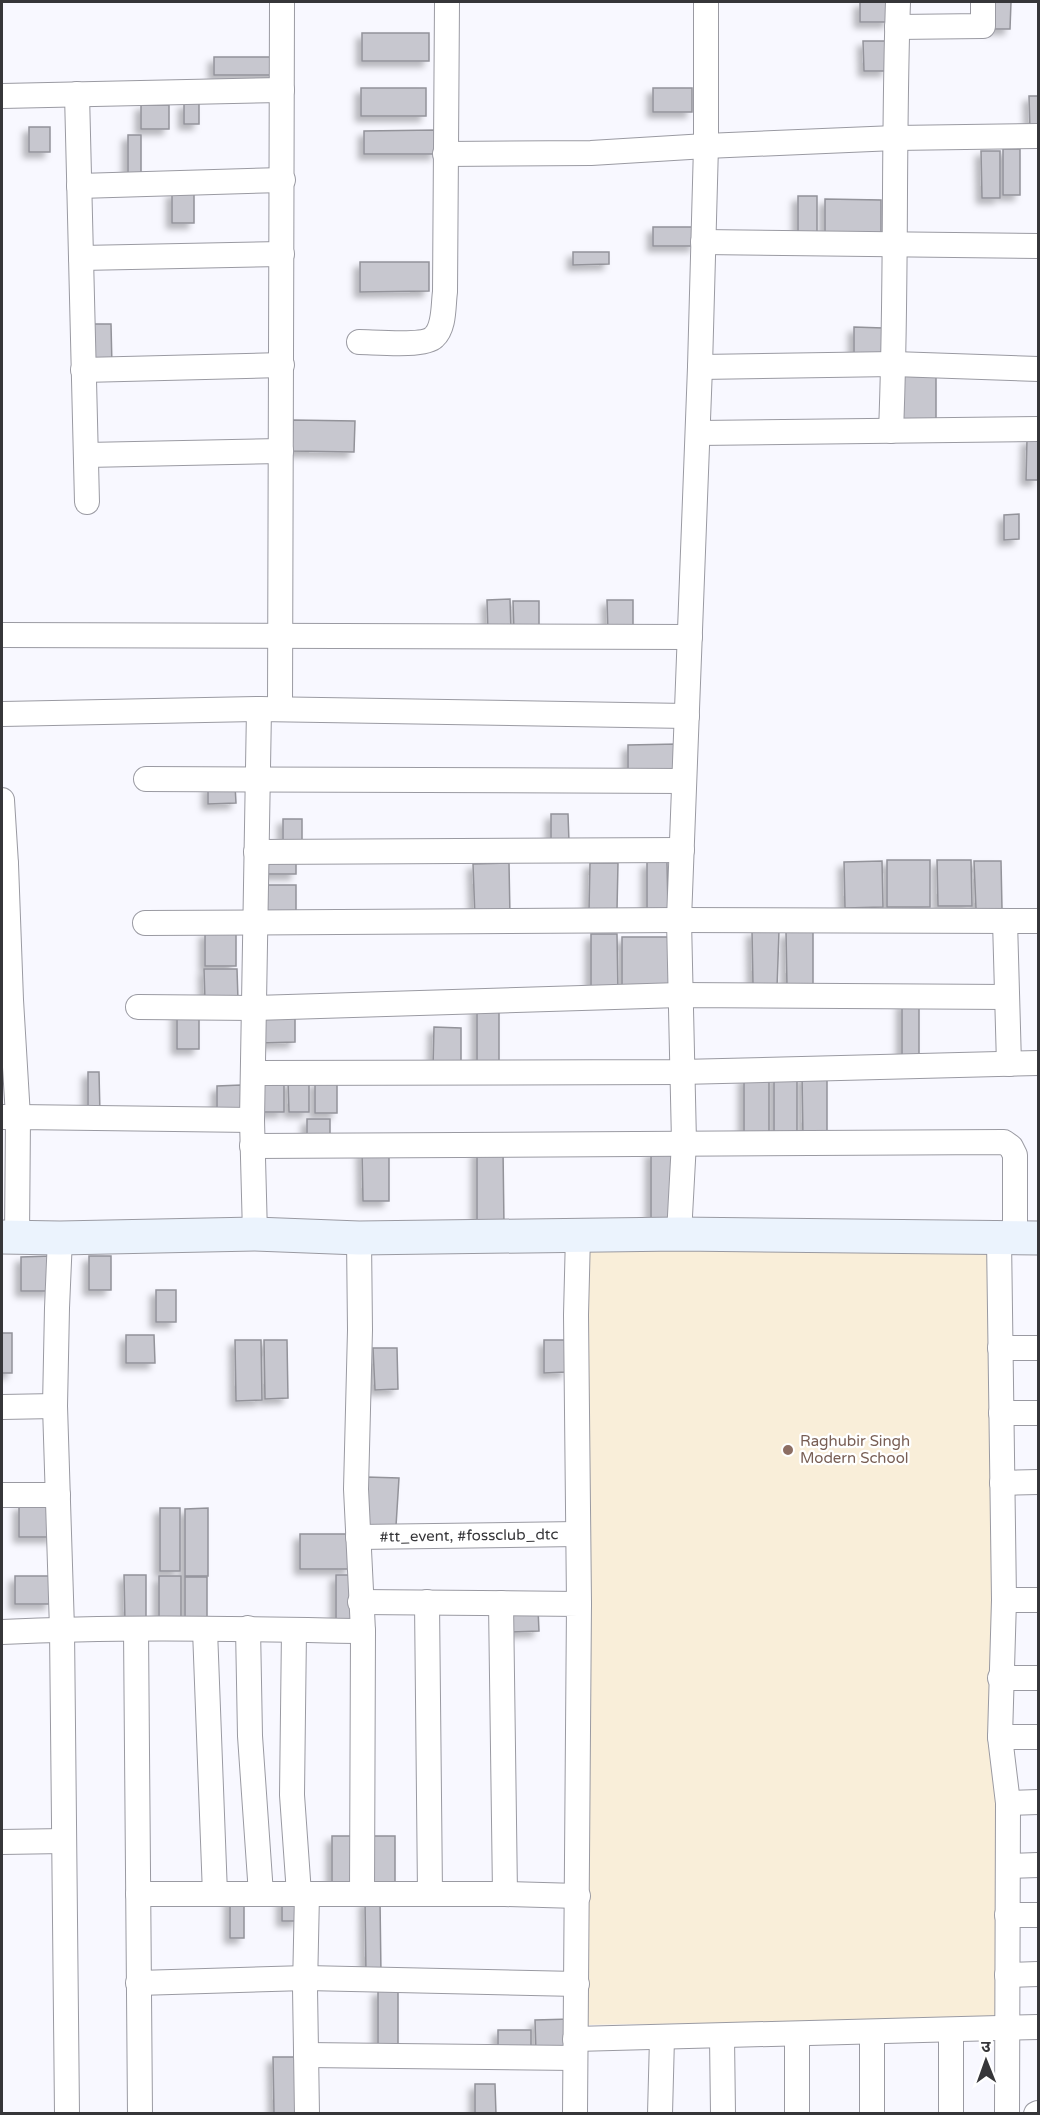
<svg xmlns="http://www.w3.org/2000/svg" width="1040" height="2115" viewBox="0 0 1040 2115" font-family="'Varela Round','Noto Sans Devanagari',sans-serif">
<defs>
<filter id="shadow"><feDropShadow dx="-5.5" dy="5.5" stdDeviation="3" flood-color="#0004"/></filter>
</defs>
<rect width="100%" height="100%" fill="#f8f8ff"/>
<polygon fill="#f9eed9" points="991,1242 1001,2019 581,2025 580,1245"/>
<g fill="#c7c7cf" stroke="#93939a" stroke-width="1.5" filter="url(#shadow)">
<polygon points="860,2 890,2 889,22 860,22"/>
<polygon points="990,2 1011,2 1010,29 990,29"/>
<rect x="362" y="33" width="67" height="28"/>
<polygon points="863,41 887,41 887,71 864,71"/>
<rect x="214" y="57" width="65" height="18"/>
<rect x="361" y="88" width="65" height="28"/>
<rect x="653" y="88" width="39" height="24"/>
<polygon points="1029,96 1038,96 1038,131 1030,131"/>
<rect x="184" y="103" width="15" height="21"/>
<rect x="141" y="105" width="28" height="24"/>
<rect x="29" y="127" width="21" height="25"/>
<polygon points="436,130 436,154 364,154 364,131"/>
<rect x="128" y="135" width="13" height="44"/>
<rect x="1003" y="149" width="17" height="46"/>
<polygon points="981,151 1000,151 1000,198 982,198"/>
<rect x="172" y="192" width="22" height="31"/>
<rect x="798" y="196" width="19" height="38"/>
<polygon points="825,199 881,200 881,237 825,237"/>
<rect x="653" y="227" width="42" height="19"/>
<polygon points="573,252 609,252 609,264 573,265"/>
<polygon points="360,262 429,262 429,291 360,292"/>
<polygon points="90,324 111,324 112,367 91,367"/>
<polygon points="854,327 883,328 882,355 854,355"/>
<polygon points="901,376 936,377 936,427 901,427"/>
<polygon points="293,420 355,421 354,452 292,451"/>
<polygon points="1027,439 1038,439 1038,480 1026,480"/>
<polygon points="1019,514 1019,539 1004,540 1004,515"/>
<polygon points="510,599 511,632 488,633 487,600"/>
<polygon points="607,600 633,600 633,632 608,633"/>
<polygon points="513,601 539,601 539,632 514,632"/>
<polygon points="678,744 679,776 628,777 628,745"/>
<polygon points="208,785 235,785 236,803 208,804"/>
<polygon points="551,814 568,814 569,842 551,843"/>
<rect x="283" y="819" width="19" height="31"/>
<rect x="265" y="859" width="31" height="15"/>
<rect x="887" y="860" width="43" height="47"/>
<polygon points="937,860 971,860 972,906 938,906"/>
<polygon points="882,861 883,907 845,908 844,862"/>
<polygon points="974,861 1001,861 1002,909 976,909"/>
<polygon points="647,862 667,862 668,912 647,912"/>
<polygon points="509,863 510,917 475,918 473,864"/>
<polygon points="590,863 618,863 617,910 589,910"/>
<polygon points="264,885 296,885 296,917 264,918"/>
<polygon points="752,931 779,931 777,988 753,985"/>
<rect x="205" y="932" width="31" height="34"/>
<polygon points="786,932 813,932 813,984 787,987"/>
<polygon points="591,934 617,934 618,994 591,994"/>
<polygon points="622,937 669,937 669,992 622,993"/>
<polygon points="204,969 237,969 238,1000 205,1001"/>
<rect x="902" y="1002" width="17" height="62"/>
<rect x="477" y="1005" width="22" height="57"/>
<rect x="177" y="1009" width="22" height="40"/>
<polygon points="260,1014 295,1014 295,1042 260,1043"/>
<polygon points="434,1027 461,1028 461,1067 433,1067"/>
<polygon points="88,1072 99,1072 100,1114 88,1114"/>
<rect x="774" y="1074" width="23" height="62"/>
<polygon points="802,1075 827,1075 827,1139 803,1139"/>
<rect x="744" y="1076" width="25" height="59"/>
<rect x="260" y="1080" width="24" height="32"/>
<polygon points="288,1081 309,1081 309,1112 289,1112"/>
<rect x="315" y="1081" width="22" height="32"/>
<polygon points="241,1085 241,1115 217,1116 217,1086"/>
<rect x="307" y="1119" width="23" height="24"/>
<polygon points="503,1149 504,1226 477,1226 477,1150"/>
<polygon points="362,1150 389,1150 389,1201 363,1201"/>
<rect x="651" y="1151" width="22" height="73"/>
<polygon points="52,1256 52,1291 21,1291 21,1257"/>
<rect x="89" y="1256" width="22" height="34"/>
<rect x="156" y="1290" width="20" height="32"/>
<rect x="2" y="1333" width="10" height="40"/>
<polygon points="126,1335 154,1335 155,1363 126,1363"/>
<polygon points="235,1340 261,1340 262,1400 236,1401"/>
<polygon points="264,1340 287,1340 288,1398 265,1399"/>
<polygon points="544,1340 567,1340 567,1372 544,1373"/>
<polygon points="373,1348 397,1348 398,1389 375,1390"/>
<polygon points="366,1477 399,1478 396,1526 367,1525"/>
<rect x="19" y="1505" width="36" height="32"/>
<rect x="160" y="1508" width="20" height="63"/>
<polygon points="208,1508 208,1576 185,1576 185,1509"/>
<rect x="300" y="1534" width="51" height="35"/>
<polygon points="124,1575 146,1575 146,1624 125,1624"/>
<polygon points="336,1575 352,1575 353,1626 336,1626"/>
<rect x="15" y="1576" width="36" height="28"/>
<rect x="159" y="1576" width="22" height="47"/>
<rect x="185" y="1577" width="22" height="47"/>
<polygon points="538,1609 539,1631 511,1632 512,1610"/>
<polygon points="332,1836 357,1836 358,1890 332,1890"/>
<polygon points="367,1836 395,1836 395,1886 367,1887"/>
<rect x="230" y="1896" width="14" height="42"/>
<rect x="282" y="1897" width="17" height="24"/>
<polygon points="365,1900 380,1900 381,1975 366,1976"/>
<rect x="378" y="1990" width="20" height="60"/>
<polygon points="571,2019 571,2052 536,2053 535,2020"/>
<rect x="498" y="2030" width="33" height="23"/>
<polygon points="273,2057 298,2057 299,2114 274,2114"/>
<polygon points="475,2084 495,2084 496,2114 475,2114"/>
</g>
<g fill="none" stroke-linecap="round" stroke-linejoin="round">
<defs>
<g id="street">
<polyline points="897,27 983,26 983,2"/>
<polyline points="77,94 87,502"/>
<polyline points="2,96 282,90"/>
<polyline points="445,154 591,153 706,146 895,138 1038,136"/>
<polyline points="79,186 283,180"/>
<polyline points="703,242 1038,246"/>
<polyline points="81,258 282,254"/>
<path d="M359,342C374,342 424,347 434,337C445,327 443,305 445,292L447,2"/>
<polyline points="700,367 894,364 1038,369"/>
<polyline points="83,370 282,365"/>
<path d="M891,431C897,288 893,145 898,2"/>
<polyline points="698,433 1038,429"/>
<polyline points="86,455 281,451"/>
<polyline points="2,635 690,637"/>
<polyline points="280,709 282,2"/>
<polyline points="2,714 259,709"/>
<polyline points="146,779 684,781"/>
<polyline points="2,800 6,864"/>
<polyline points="256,852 682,850"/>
<polyline points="2,864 6,864 11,1000 18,1117 2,1117"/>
<polyline points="1005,921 1009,1064"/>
<polyline points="145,923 679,920 1038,921"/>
<polyline points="138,1007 255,1008 680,995 1007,997"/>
<polyline points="253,1073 681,1072 1038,1063"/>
<polyline points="252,1146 1004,1142 1011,1147 1015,1155 1015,1239"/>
<polyline points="255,1234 252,1120 259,709 687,716"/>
<polyline points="679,1234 684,1142 679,920 700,367 706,146 706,2"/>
<polyline points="578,1235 576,1315 579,1604"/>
<polyline points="17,1237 18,1117 252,1120"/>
<polyline points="60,1238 57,1308 55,1406 62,1629 67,2114"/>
<polyline points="359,1238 360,1330 356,1489 363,1631 362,1894"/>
<polyline points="999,1238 1004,1600 1000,1737 1008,1803 1007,2114"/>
<polyline points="1000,1348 1038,1348"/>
<polyline points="2,1407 55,1406"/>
<polyline points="1001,1413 1038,1413"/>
<polyline points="1002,1483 1038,1482"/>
<polyline points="2,1495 58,1495"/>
<path id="s1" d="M358,1537L578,1534"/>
<polyline points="1004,1600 1038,1600"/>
<polyline points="360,1602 579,1604 575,2114"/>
<polyline points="427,1602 430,1894"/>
<polyline points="501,1603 505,1894"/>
<polyline points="248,1628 250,1736 261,1894"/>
<polyline points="136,1629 140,2114"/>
<polyline points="205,1630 215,1894"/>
<polyline points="294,1630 292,1795 299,1894"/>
<path d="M2,1632C122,1626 243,1629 363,1631"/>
<polyline points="1000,1678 1038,1678"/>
<polyline points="1000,1737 1038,1737"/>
<polyline points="1008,1803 1038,1802"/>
<polyline points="2,1842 64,1841"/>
<polyline points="1008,1866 1038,1865"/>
<polyline points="138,1894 505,1894 578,1896"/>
<polyline points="1007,1915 1038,1915"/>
<polyline points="1007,1975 1038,1974"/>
<polyline points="138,1983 306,1978 577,1984"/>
<polyline points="872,2032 872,2114"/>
<polyline points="722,2037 723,2114"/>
<polyline points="575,2039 1038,2027"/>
<polyline points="306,2055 575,2058"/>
<polyline points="307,2114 305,1988 307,1894"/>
<polyline points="660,2114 662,2038"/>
<polyline points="797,2114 797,2034"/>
<polyline points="951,2114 951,2030"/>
<polyline points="1036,2114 1038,2113"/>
</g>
<polyline id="secondary" points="2,1237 60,1238 255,1234 359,1238 679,1234 1038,1238"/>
</defs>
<use href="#street" stroke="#9a9aa2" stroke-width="26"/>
<use href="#secondary" stroke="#9a9aa2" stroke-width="35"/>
<use href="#street" stroke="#fff" stroke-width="24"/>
<use href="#secondary" stroke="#ebf3fd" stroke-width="33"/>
</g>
<circle fill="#8d6e63" stroke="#fff" stroke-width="2" cx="788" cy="1450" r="6"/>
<g text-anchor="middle" stroke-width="4.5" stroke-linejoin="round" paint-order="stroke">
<g font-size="15" fill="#785e54" stroke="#fff" text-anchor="start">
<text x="800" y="1446">Raghubir Singh<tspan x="800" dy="17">Modern School</tspan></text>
</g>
<g font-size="15" fill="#363639" stroke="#fff">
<text dy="5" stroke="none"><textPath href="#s1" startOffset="111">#tt_event, #fossclub_dtc</textPath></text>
</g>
</g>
<rect width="1040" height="2115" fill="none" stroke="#363639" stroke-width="6"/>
<g transform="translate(986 2061) rotate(359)" stroke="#ffffff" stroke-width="4.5" paint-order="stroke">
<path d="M0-4.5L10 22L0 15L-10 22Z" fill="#363639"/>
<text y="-9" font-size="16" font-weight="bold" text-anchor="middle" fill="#363639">उ</text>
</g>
</svg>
